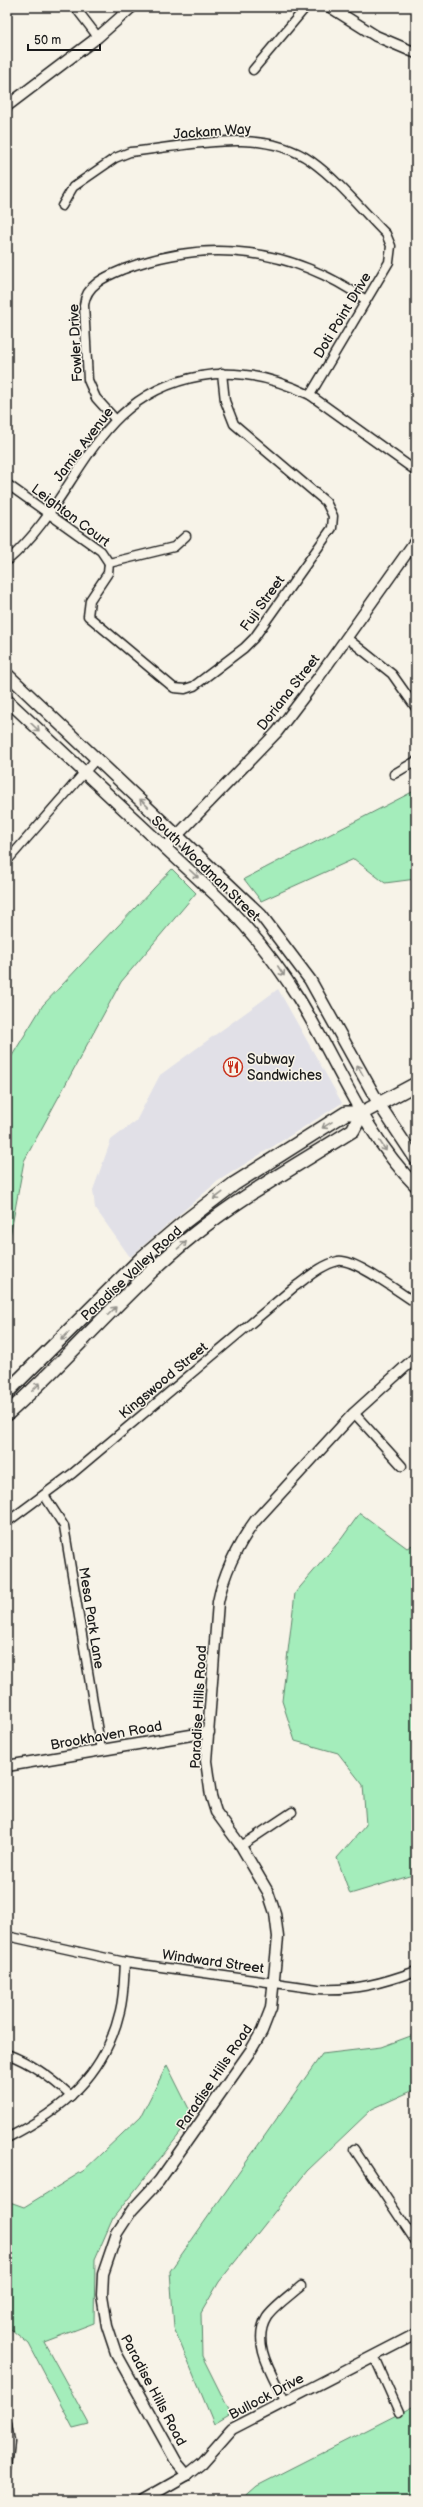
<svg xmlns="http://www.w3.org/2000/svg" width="423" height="2507" viewBox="0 0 423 2507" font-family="'Balsamiq Sans',sans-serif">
<rect width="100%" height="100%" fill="#f7f3e8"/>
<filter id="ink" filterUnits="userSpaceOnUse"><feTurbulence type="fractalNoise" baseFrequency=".025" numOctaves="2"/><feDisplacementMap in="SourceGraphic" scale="8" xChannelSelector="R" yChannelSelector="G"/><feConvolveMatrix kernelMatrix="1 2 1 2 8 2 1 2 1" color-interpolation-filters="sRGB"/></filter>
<g filter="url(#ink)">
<polygon fill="#e1e0e7" points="278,989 342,1103 218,1181 130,1257 95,1208 93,1190 111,1140 136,1121 160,1075"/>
<g fill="#a4edbb" stroke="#60846c">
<polygon points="416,790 416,879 385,883 354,859 261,901 244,879"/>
<polygon points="172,869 196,893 121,982 24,1161 7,1253 7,1064 43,1005"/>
<polygon points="360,1513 407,1548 416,1543 416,1874 350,1894 337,1858 366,1825 363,1785 338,1753 295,1741 282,1701 295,1593 342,1538"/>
<polygon points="416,2034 416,2089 372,2109 307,2171 219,2282 201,2313 202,2356 231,2414 214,2424 174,2328 170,2271 322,2054 381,2047"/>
<polygon points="167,2065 193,2117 113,2218 95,2259 94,2323 44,2342 89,2424 73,2428 29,2344 7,2326 7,2201 24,2207 83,2171 141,2116"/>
<polygon points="416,2405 416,2500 241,2500 257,2486"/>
</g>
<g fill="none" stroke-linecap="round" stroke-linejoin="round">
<defs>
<g id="minor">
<polyline points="75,7 98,37"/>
<polyline points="253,70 306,7"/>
<path d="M62,206L73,187L115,158L130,152C188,146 261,126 311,161C339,181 362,210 386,234L391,246L389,262L310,395"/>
<path d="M115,419L96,398L88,380L84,305C86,284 107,276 124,269C209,237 292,248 366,300"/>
<polyline points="7,484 101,551 109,563"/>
<path d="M7,561C80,499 90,395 201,376C239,369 275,378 310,395L416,471"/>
<polyline points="109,563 108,573 90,600 88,616 174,688 185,689 194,686 244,648 254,638 332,528 333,516 326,502 234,424 225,401 222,373"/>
<polyline points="109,563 174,547 186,536"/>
<polyline points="347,638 392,674 416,708"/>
<polyline points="394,774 416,761"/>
<polyline points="7,861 97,758"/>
<polyline points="354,1413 402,1466"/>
<polyline points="44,1495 64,1526 101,1750"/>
<path d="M7,1522L73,1473L293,1288C306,1279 321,1265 338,1261C354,1258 400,1293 416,1303"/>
<polyline points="241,1846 292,1812"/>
<path d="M7,1936L125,1962L318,1989C354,1991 383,1983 416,1971"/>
<path d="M7,2054C31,2063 53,2079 71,2096"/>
<path d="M7,2138C63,2110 105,2075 120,2011C124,1995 124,1978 125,1962"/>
<polyline points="354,2149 416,2242"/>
<polyline points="374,2356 399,2412"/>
<path d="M285,2401C274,2377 250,2344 267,2317C275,2306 291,2295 301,2286"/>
<polyline points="7,2424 10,2442 7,2468"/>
</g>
<g id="tertiary">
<polyline points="330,7 376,36 416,53"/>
<polyline points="7,106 98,37 132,7"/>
<polyline points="165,848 277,732 318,678 416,540"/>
<polyline points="7,1766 209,1732"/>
<path d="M187,2475L177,2463L116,2353L107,2326L102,2295L103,2274L117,2233L132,2210L159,2181L251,2050L262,2031L271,2008L278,1937L275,1913L268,1892L241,1846L216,1812L211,1796L206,1761L218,1602C224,1572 237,1546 255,1521L354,1413L416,1357"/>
<polyline points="143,2500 187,2475 202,2463 232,2429 416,2334"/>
</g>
<g id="secondary">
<polyline points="7,674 261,915 310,980 379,1104 416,1160"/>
<path d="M7,700L222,901C251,931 277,963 299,999C337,1061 364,1134 416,1186"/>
</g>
<g id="primary">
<polyline points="7,1392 142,1258 183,1223 234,1184 346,1113 362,1113 416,1084"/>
<path d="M7,1414C71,1357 126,1289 193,1235C243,1195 299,1164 353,1130L362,1113"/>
</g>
</defs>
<use href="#minor" stroke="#1c1c1c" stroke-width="11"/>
<use href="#tertiary" stroke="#1c1c1c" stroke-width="13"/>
<use href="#secondary" stroke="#1c1c1c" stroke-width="14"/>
<use href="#primary" stroke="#1c1c1c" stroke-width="16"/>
<use href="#minor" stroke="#f7f3e8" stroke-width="8"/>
<use href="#tertiary" stroke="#f7f3e8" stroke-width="10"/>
<use href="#secondary" stroke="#f7f3e8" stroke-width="11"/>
<use href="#primary" stroke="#f7f3e8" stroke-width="13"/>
</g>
<defs><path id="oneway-shaft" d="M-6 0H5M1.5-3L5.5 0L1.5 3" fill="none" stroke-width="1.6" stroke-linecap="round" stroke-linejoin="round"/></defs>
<g stroke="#94928c">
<use href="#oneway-shaft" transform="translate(35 727) rotate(44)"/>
<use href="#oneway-shaft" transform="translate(144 803) rotate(-136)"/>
<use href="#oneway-shaft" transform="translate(194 874) rotate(43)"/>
<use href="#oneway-shaft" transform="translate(281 971) rotate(57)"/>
<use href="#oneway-shaft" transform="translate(360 1070) rotate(-119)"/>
<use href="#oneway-shaft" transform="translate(327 1125) rotate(148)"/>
<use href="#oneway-shaft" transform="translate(383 1146) rotate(57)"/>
<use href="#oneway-shaft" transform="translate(218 1196) rotate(143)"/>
<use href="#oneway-shaft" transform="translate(182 1245) rotate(-41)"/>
<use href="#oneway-shaft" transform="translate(112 1311) rotate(-45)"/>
<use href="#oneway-shaft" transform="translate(65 1336) rotate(135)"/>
<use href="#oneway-shaft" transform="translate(36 1387) rotate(-45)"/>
</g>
</g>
<defs>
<symbol id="restaurant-ring" viewBox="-11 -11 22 22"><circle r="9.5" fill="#f7f3e8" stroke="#c8321e" stroke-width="1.5"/><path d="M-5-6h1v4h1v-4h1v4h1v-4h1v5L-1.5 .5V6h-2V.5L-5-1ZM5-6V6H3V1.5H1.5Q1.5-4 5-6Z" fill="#c8321e"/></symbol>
</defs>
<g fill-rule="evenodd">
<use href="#restaurant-ring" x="222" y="1056" width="22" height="22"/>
</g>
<g text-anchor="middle" stroke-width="3" stroke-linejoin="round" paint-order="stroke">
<g font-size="14" fill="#1c1c1c" stroke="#f7f3e8">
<text transform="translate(212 131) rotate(-4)" y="5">Jackam Way</text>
<text transform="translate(342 315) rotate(-59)" y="5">Doti Point Drive</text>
<text transform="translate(75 343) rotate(-93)" y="5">Fowler Drive</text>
<text transform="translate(83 444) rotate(-53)" y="5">Jamie Avenue</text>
<text transform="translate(71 515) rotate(37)" y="5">Leighton Court</text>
<text transform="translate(262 603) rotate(-54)" y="5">Fuji Street</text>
<text transform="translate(288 692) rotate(-52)" y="5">Doriana Street</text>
<text transform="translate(206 868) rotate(44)" y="5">South Woodman Street</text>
<text transform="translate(131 1273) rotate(-43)" y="5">Paradise Valley Road</text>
<text transform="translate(163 1380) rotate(-40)" y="5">Kingswood Street</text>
<text transform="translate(92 1618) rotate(81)" y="5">Mesa Park Lane</text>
<text transform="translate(198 1707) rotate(-87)" y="5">Paradise Hills Road</text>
<text transform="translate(106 1735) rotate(-10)" y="5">Brookhaven Road</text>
<text transform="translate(213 1961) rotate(8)" y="5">Windward Street</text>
<text transform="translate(214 2077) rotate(-56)" y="5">Paradise Hills Road</text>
<text transform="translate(154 2390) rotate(62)" y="5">Paradise Hills Road</text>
<text transform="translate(266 2396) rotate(-28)" y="5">Bullock Drive</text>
</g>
<g font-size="14" fill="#1c1c1c" stroke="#f7f3e8" text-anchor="start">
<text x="247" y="1064">Subway<tspan x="247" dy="16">Sandwiches</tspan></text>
</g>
</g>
<rect width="423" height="2507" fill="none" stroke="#f7f3e8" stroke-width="24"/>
<rect x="12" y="12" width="399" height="2483" fill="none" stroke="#1c1c1c" stroke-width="1.5" filter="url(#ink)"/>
<path d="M28 44v6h72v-6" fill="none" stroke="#1c1c1c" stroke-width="2"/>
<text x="34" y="44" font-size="12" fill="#1c1c1c" stroke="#f7f3e8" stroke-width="3" paint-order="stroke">50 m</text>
</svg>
